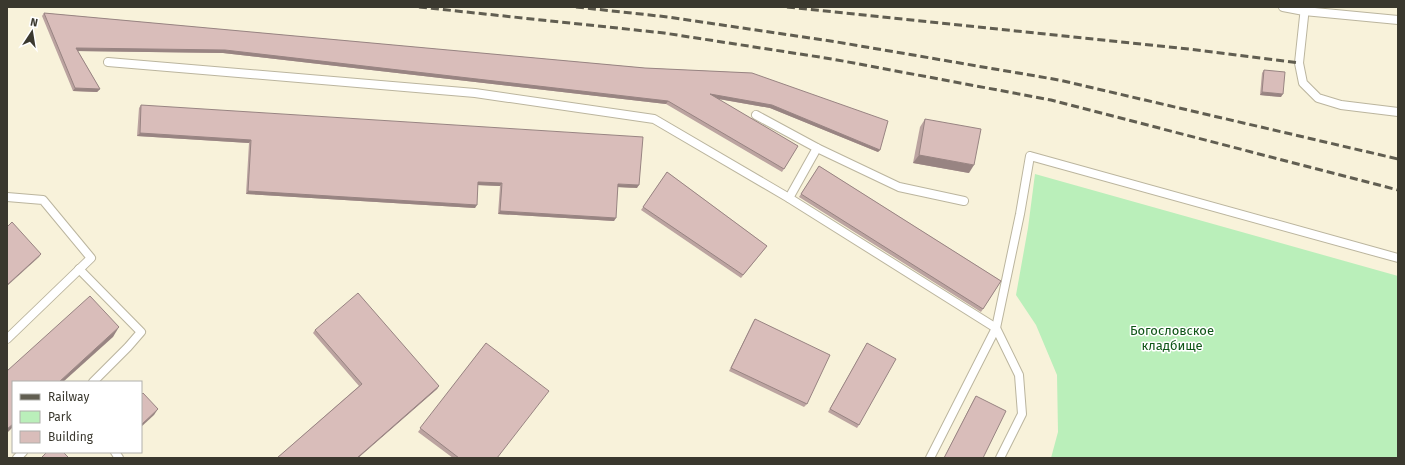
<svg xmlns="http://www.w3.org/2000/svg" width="1405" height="465" viewBox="0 0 1405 465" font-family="'Fira Sans',sans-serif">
<rect width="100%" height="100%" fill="#f8f2da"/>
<polygon fill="#baefba" points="1035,174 1398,276 1398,458 1051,458 1058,432 1057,375 1036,325 1016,295 1028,228"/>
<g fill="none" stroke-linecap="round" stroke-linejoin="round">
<defs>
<g id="service">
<polyline points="1283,7 1304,11 1398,20"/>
<polyline points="1305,7 1299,63 1303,83 1318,98 1341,105 1398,112"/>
<polyline points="108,62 475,93 654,119 789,198 996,328 1019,375 1022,414 1000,458"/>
<polyline points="756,115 817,148 899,187 964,201"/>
<polyline points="7,197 43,200 91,258 7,339"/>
<polyline points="789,198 817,148"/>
<polyline points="79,269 141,332 128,347 93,382"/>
<polyline points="115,452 119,458"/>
<polyline points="17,458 23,452"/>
<polyline points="930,458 996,328 1020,214 1030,156 1398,258"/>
</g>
</defs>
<use href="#service" stroke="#bbb59e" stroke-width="10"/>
<use href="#service" stroke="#fff" stroke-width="8"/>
<g stroke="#615e51" stroke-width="3" stroke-dasharray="8 4" stroke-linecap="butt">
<polyline points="419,7 664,33 832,59 1051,100 1398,190"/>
<polyline points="576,7 668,17 837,42 1059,80 1398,159"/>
<polyline points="787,7 1189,49 1299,63"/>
</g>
</g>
<g fill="#bba3a0">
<polygon points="44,13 645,68 752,73 880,150 878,152 770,108 718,99 798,146 782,172 666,104 223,53 78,51 100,89 97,92 73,91 42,16"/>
<polygon points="1264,70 1281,97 1260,95 1262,73"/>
<polygon points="141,105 637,188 618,187 614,221 498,214 500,186 478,185 475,208 246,194 249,143 137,136 139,108"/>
<polygon points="925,119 969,173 913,163 920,127"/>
<polygon points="819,166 1001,281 981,312 799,197"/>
<polygon points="667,172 767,246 741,278 641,210"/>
<polygon points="755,319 807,404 804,407 729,371 753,322"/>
<polygon points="315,330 439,386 437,389 358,458 277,458 359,386 313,333"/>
<polygon points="486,343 497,458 453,458 418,432"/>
<polygon points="867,343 859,425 857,428 828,412"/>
<polygon points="976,396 983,458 944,458 974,399"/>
</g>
<g fill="#988482">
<polygon points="76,48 225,50 668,101 666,104 223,53 74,51"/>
<polygon points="75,88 100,89 97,92 73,91"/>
<polygon points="1262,92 1283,94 1281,97 1260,95"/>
<polygon points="710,94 772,105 880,150 878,152 770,108 708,97"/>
<polygon points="140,133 251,140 249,143 137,136"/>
<polygon points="919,155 974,165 969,173 913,163"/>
<polygon points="478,182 502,183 500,186 476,185"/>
<polygon points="618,184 639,185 637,188 616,187"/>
<polygon points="248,191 477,205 475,208 246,194"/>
<polygon points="500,211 616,218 614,221 498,214"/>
<polygon points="41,254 39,257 7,286 7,285"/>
<polygon points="119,327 113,337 63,382 59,382"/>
<polygon points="439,386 437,389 358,458 357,458"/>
<polygon points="158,409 154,415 141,427 141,425"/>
<polygon points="13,424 13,427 7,433 7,429"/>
</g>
<g fill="#d9bdba" stroke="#988482">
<polygon points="44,13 645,68 752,73 888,121 880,150 772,105 710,94 798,146 784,169 668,101 225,50 76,48 100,89 75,88"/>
<polygon points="1264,70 1285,72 1283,94 1262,92"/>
<polygon points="141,105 643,137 639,185 618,184 616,218 500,211 502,183 478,182 477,205 248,191 251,140 140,133"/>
<polygon points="925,119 981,129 974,165 919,155"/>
<polygon points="819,166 1001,281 983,309 801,194"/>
<polygon points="667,172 767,246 743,275 643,207"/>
<polygon points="12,222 41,254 7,285 7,227"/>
<polygon points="358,293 439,386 357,458 277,458 362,384 315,330"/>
<polygon points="90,296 119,327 59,382 13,382 13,424 7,429 7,371"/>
<polygon points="755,319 830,355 807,404 731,368"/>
<polygon points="486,343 549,391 497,458 459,458 420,428"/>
<polygon points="867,343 896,359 859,425 830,409"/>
<polygon points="143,393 158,409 141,425 141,395"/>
<polygon points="976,396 1006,411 983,458 944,458"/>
<polygon points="47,452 63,452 69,458 41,458"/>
</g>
<g text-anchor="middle" stroke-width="3" stroke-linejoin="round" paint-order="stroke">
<g font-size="13" fill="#0f5617" stroke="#fff">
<text x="1172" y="335">Богословское<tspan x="1172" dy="15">кладбище</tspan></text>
</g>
</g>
<rect width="1405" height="465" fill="none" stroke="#3a382e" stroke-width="16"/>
<rect x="12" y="381" width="130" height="72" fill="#ffffff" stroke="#b0afab"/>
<rect x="20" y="394" width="20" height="6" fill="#615e51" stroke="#b0afab"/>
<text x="48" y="401" font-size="12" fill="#3a382e">Railway</text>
<rect x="20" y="411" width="20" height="12" fill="#baefba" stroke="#b0afab"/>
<text x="48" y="421" font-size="12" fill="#3a382e">Park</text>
<rect x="20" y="431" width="20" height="12" fill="#d9bdba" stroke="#b0afab"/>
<text x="48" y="441" font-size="12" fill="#3a382e">Building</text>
<g transform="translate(32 32) rotate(12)" stroke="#ffffff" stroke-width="3" paint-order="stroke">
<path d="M0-3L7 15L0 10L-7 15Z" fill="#3a382e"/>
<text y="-6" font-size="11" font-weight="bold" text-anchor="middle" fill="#3a382e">N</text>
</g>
</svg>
